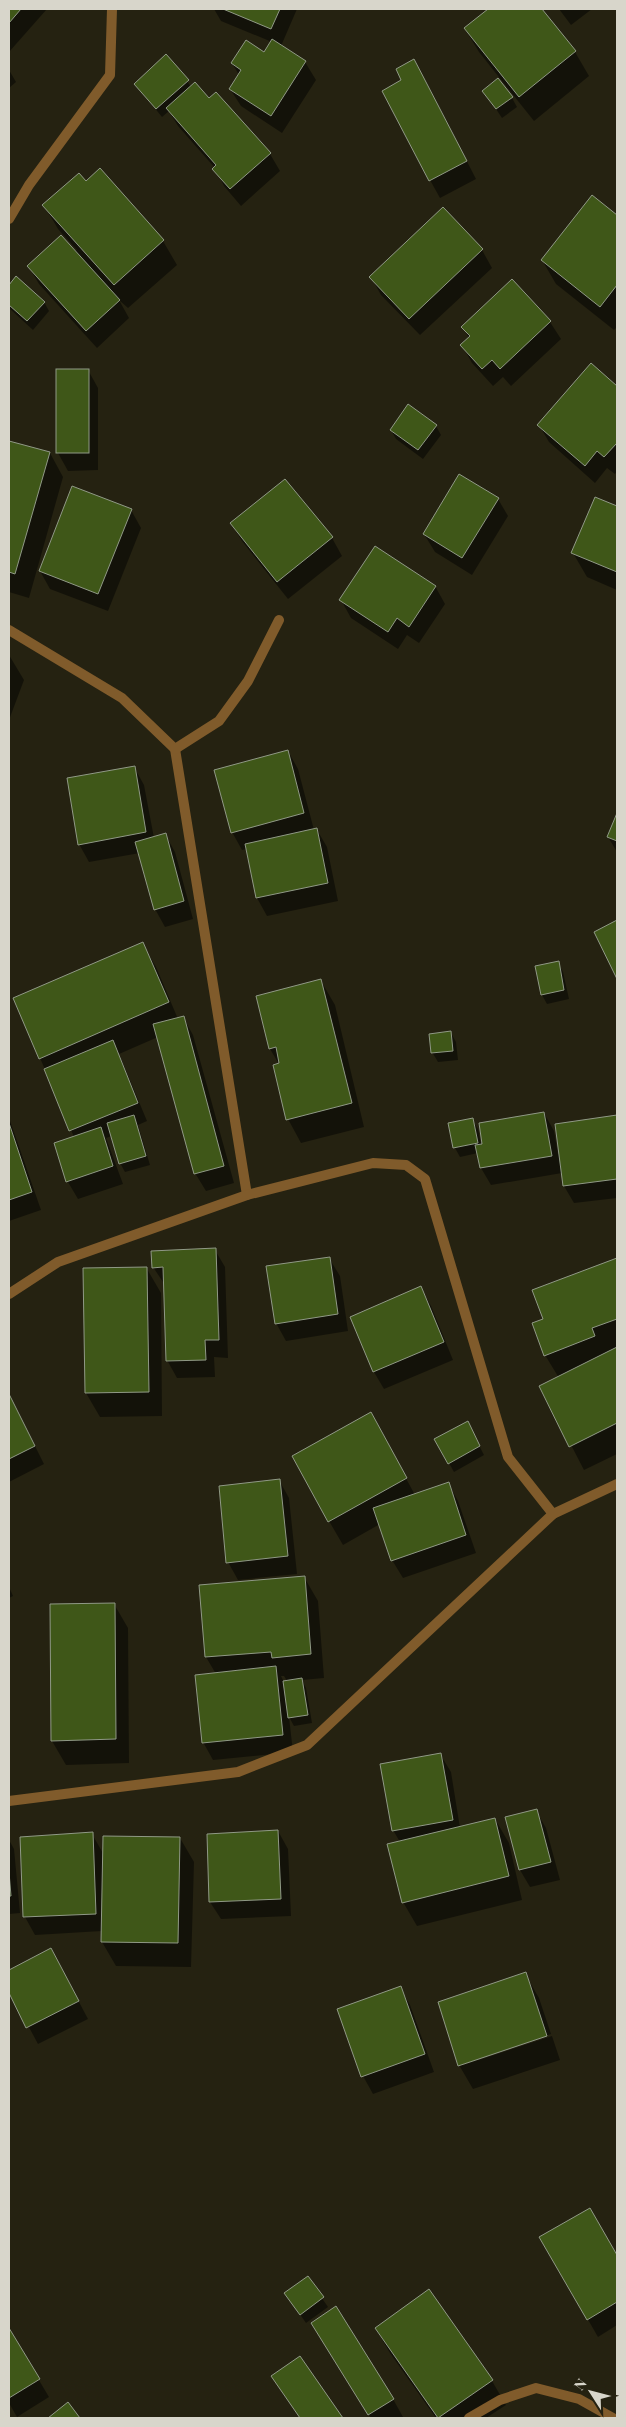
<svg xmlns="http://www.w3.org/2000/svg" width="626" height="2427" viewBox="0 0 626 2427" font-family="'Playfair Display',serif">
<rect width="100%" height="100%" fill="#252211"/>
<g fill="#0007" fill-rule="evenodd">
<polygon points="9,9 47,9 9,52"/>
<polygon points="214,9 297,9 281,46 305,62 316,80 282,133 241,106 230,89 239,75 232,63 265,53 272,42 221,21"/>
<polygon points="490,9 541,9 575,52 589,76 534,121 479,52 465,29"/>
<polygon points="559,9 592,9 571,25"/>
<polygon points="9,70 16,82 9,88"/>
<polygon points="424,78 476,179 440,198 430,180"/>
<polygon points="187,81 191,87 209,100 270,154 280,171 241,206 224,186 215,168 178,126 169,111 162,117 135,84"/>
<polygon points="484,91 512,98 517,107 502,118"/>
<polygon points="85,183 163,241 177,265 128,308 119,300 129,318 97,348 39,284 29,267 77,250 58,229 44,205"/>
<polygon points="592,197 617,217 617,327 614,330 556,284 542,260"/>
<polygon points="443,208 482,250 492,268 420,335 381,295 371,277"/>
<polygon points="16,278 44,302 49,311 33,330 9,308 9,287"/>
<polygon points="512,281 550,322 561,339 511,386 503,377 493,386 472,363 462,345 469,338 463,327"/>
<polygon points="591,365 617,388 617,471 615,474 607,468 595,483 549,442 539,425"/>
<polygon points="88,370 98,388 98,470 68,471 58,453 57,371"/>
<polygon points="436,426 441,435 423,459 396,439 391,430"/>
<polygon points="9,442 50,453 63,477 29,598 9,592"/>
<polygon points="285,480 332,538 342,556 288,599 242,541 231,523"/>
<polygon points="595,498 617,507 617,590 587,577 573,553"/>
<polygon points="498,499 508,516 472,575 435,552 424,534"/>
<polygon points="131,510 141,528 108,611 50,589 40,571"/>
<polygon points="435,586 445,604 419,643 407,635 398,649 351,618 341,600"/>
<polygon points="9,655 24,680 9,720"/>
<polygon points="288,751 298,769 314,830 317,830 327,847 338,901 267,916 257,898 247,849 242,850 232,832"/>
<polygon points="134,767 144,785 154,838 165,834 175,852 193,919 165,927 155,909 140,853 89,862 79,844"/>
<polygon points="617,816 617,852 608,837"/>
<polygon points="617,922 617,976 595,933"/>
<polygon points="142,943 156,967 178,1019 183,1017 193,1035 234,1183 206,1191 195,1173 158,1037 119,1054 147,1121 138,1125 150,1165 125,1172 120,1163 112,1136 106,1138 123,1184 78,1199 68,1182 56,1144 74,1137 40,1058"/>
<polygon points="558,963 563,972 569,999 547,1004 542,995"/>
<polygon points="321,981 335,1005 364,1127 301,1143 288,1119 279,1064 270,1049"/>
<polygon points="451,1033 456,1042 458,1060 438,1062 432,1052"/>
<polygon points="544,1113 554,1131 558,1154 616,1117 617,1198 574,1203 564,1186 562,1173 491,1185 481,1168 478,1153 460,1157 455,1148 450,1124 472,1120 478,1129 481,1145"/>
<polygon points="9,1118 41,1210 9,1221"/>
<polygon points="215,1250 225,1267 228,1358 214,1357 215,1377 177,1378 167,1360 165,1285 153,1267"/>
<polygon points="329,1258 340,1276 348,1331 286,1341 276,1323"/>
<polygon points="617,1259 617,1454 584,1470 541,1387 559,1378 545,1355 545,1319 534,1291"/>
<polygon points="147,1269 161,1293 162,1416 100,1417 86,1393"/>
<polygon points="421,1288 431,1306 453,1360 384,1389 374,1372 351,1318"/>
<polygon points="9,1394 44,1464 9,1482"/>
<polygon points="472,1432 484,1455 454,1472 449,1463"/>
<polygon points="384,1438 415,1495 448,1483 458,1501 476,1553 403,1578 392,1560 380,1524 343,1545 329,1521"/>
<polygon points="279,1480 289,1498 297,1574 238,1580 228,1562"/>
<path d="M304,1577L318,1601L324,1678L302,1680L306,1688L312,1723L294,1726L289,1717L293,1752L213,1760L203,1742L216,1674L206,1657ZM281,1676H284L287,1681L284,1682Z"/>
<polygon points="9,1587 13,1596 9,1598"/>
<polygon points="114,1604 128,1628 129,1763 66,1765 52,1741"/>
<polygon points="440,1754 451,1772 460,1828 495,1819 509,1843 522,1900 417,1926 403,1902 400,1842 393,1830"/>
<polygon points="536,1811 546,1828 560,1880 530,1887 520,1870 507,1818"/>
<polygon points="278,1831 288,1849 291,1916 221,1919 210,1902"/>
<polygon points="92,1834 104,1855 180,1838 194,1862 191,1967 116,1966 102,1942 102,1931 35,1935 25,1917 21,1838"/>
<polygon points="9,1840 14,1849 20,1913 9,1914"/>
<polygon points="51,1949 88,2019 38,2044 9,1990 9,1971"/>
<polygon points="525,1974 539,1998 551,2034 463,2063 463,2065 552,2036 560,2060 473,2089 459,2065"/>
<polygon points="400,1988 410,2005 434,2072 373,2094 363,2076"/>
<polygon points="590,2209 617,2257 617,2325 598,2337 541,2238"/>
<polygon points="308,2278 328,2307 306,2323 286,2294"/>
<polygon points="429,2291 492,2381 506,2405 486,2418 436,2418 390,2353 376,2329"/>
<polygon points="9,2330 49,2397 17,2417 9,2403"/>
<polygon points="323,2340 393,2399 403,2417 371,2418"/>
<polygon points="300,2357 342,2418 300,2418 283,2394 273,2376"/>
</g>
<g fill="#3f5718" stroke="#909986">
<polygon points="9,9 21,9 9,23"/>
<polygon points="223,9 280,9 271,29"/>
<polygon points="488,9 542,9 576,51 519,97 464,28"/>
<polygon points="272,39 306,61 271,116 229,89 241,70 231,63 246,40 264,52"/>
<polygon points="166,54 189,80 156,109 134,84"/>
<polygon points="414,59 467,161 429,181 382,91 401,80 396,69"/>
<polygon points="498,78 513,97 496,109 482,91"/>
<polygon points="195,82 209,98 216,92 271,153 230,189 212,169 216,165 166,108"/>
<polygon points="100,168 164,240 114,285 42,205 79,173 86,181"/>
<polygon points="592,195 617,215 617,285 600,307 541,260"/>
<polygon points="443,207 483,249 409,319 369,277"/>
<polygon points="61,235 120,300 86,331 27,266"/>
<polygon points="16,276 45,302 27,321 9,305 9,285"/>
<polygon points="512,279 551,321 500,369 492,360 482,369 460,345 470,336 461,327"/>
<polygon points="591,363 617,386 617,443 604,457 597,451 585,466 537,425"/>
<rect x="56" y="369" width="33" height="84"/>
<polygon points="408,404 437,425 418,450 390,430"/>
<polygon points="9,441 50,452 15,574 9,572"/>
<polygon points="459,474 499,498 462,558 423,534"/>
<polygon points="285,479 333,537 277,582 230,523"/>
<polygon points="72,486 132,509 98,594 39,571"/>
<polygon points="595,497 617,506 617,572 571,553"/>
<polygon points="375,546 436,586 409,627 397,618 388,632 339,600"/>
<polygon points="288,750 304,813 231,833 214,770"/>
<polygon points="135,766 146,832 78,845 67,778"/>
<polygon points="617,813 617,841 607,837"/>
<polygon points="317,828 328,883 256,898 245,844"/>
<polygon points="166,833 184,901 154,910 135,842"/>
<polygon points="617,920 617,979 594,932"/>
<polygon points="143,942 169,1002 39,1059 13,998"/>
<polygon points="559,961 564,990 541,995 535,966"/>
<polygon points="321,979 352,1103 286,1120 273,1065 279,1063 276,1047 269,1049 256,996"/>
<polygon points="184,1016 224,1166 194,1174 153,1024"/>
<polygon points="451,1031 453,1051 431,1053 429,1034"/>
<polygon points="113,1040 138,1103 69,1131 44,1069"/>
<polygon points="544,1112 552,1156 480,1168 475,1145 482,1144 479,1123"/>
<polygon points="134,1115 146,1156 119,1164 107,1123"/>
<polygon points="617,1115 617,1179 563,1186 555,1124"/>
<polygon points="473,1118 478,1143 453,1148 448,1123"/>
<polygon points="9,1123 32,1192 9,1200"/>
<polygon points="101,1127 113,1166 66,1182 54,1143"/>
<polygon points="216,1248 219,1340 205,1340 206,1360 166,1361 163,1267 152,1268 151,1251"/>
<polygon points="330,1257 338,1314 275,1324 266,1266"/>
<polygon points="617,1258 617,1319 592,1328 595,1336 544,1356 532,1323 543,1319 532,1290"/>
<polygon points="147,1267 149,1392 85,1393 83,1268"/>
<polygon points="421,1286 444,1342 373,1372 350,1317"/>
<polygon points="617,1347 617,1423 569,1447 539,1386"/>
<polygon points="9,1394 35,1446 9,1459"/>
<polygon points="371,1412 407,1478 328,1522 292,1456"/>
<polygon points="468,1421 480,1446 448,1464 434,1439"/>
<polygon points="280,1479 288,1556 226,1563 219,1486"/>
<polygon points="449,1482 466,1535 391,1561 373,1508"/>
<polygon points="305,1576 311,1654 272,1658 271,1652 205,1657 199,1585"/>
<polygon points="115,1603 116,1739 51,1741 50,1604"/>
<polygon points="276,1666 283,1735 202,1743 195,1675"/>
<polygon points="302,1678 308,1715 288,1718 283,1681"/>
<polygon points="441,1753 453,1820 392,1831 380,1764"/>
<polygon points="537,1809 551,1862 519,1870 505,1817"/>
<polygon points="495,1818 509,1876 402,1903 387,1844"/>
<polygon points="278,1830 281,1899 209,1902 207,1834"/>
<polygon points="93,1832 96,1914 23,1917 20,1837"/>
<polygon points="103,1836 180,1837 178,1943 101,1942"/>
<polygon points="9,1872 11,1896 9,1896"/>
<polygon points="51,1948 79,2001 26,2028 9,1993 9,1970"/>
<polygon points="526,1972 547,2036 458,2066 438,2002"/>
<polygon points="401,1986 425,2054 361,2077 337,2009"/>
<polygon points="590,2208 617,2255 617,2302 587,2320 539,2237"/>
<polygon points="308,2276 324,2297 300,2315 284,2293"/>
<polygon points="429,2289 493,2380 438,2418 375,2328"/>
<polygon points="336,2306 394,2399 368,2415 311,2323"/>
<polygon points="9,2328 40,2379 9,2398"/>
<polygon points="300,2356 343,2418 300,2418 271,2376"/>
<polygon points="68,2402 80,2418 48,2418"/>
</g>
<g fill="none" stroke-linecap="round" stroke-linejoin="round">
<g stroke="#805b2b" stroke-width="10">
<polyline points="9,219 29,185 110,75 112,9"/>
<polyline points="9,630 122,698 175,749 247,1195"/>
<polyline points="175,749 219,721 248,681 279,620"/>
<polyline points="9,1294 58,1262 247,1195 373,1163 406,1165 425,1179 508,1457 553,1514"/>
<polyline points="9,1801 238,1772 307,1745 553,1514 617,1484"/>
<polyline points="469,2418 500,2400 536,2388 579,2399 613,2418"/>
</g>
</g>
<rect width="626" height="2427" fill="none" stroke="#d8d6cb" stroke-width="20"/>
<g transform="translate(591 2392) rotate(306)" stroke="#252211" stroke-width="4" paint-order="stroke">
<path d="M0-4L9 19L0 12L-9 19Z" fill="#d8d6cb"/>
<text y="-8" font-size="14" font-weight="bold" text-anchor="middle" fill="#d8d6cb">N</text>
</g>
</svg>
